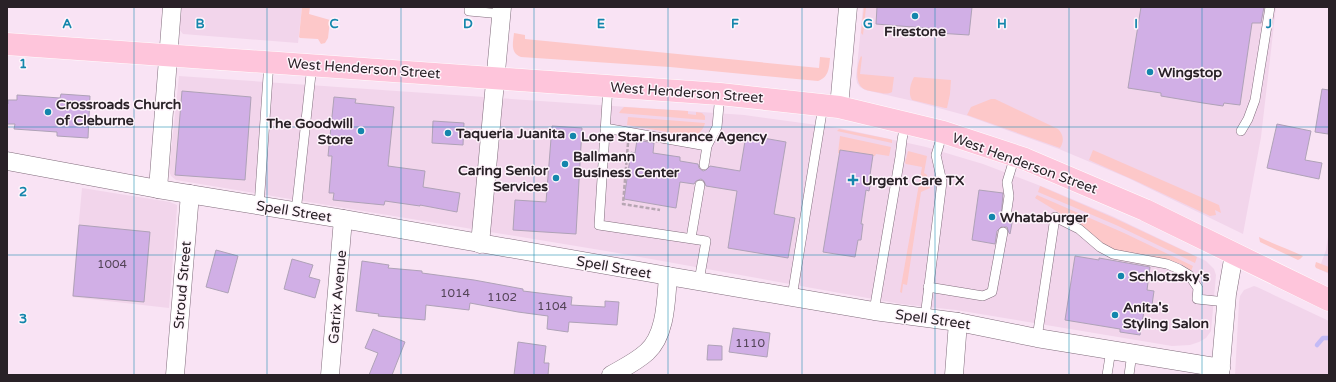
<svg xmlns="http://www.w3.org/2000/svg" width="1336" height="382" viewBox="0 0 1336 382" font-family="'Varela Round',sans-serif">
<rect width="100%" height="100%" fill="#f9e3f4"/>
<g fill="#f2d5eb">
<polygon points="181,7 302,7 298,43 183,34 179,29"/>
<polygon points="863,7 1276,7 1261,137 1243,234 1128,178 1059,149 968,116 913,101 865,90 860,87 857,83 856,77"/>
<polygon points="179,76 744,115 839,128 926,147 983,164 1046,188 1112,216 1206,261 1214,269 1216,275 1211,331 1206,338 1199,342 1190,345 1172,346 956,310 901,304 612,252 176,180 171,176 169,171"/>
<polygon points="82,188 170,202 177,205 177,208 169,308 72,297"/>
<polygon points="1329,230 1329,274 1319,269 1326,250"/>
<polygon points="1254,286 1257,287 1329,321 1329,375 1235,375 1239,302 1240,296 1244,290"/>
</g>
<g fill="#fdc8c9">
<polygon points="302,7 310,7 309,14 330,20 328,38 325,43 321,44 318,39 300,38 299,37"/>
<polygon points="864,7 866,7 863,35 861,33"/>
<path d="M514,33L525,35V39L819,68L820,57L830,58C829,68 829,77 818,81L670,67L521,57C510,53 513,43 514,33Z"/>
<path d="M861,56L862,57L860,74L894,77L892,92C887,95 882,93 876,92C873,91 868,91 864,89C854,83 857,65 861,56Z"/>
<path d="M914,77L951,80L950,94L947,108H945L912,100C908,94 910,84 914,77Z"/>
<path d="M991,99H995L1058,129C1064,135 1064,142 1060,148L967,115L971,107Z"/>
<polygon points="624,107 688,111 688,114 696,115 696,112 702,113 705,116 705,120 619,113 621,110"/>
<path d="M628,117L705,123C703,131 698,135 690,136L627,125Z"/>
<polygon points="839,129 889,139 892,140 892,143 837,131"/>
<polygon points="840,136 891,147 889,156 876,154 875,156 840,150 840,153 838,153"/>
<polygon points="1093,150 1219,205 1221,213 1215,210 1216,215 1210,216 1136,181 1089,160"/>
<polygon points="908,151 927,156 924,173 927,175 930,188 921,192 907,285 903,284 902,293 900,292 922,167 906,164 905,163"/>
<polygon points="1040,186 1114,218 1197,257 1195,263 1116,225 1038,192"/>
<polygon points="1037,195 1124,233 1193,266 1191,271 1181,264 1167,260 1114,251 1108,248 1084,228 1035,198"/>
<path d="M1259,237C1274,244 1288,249 1303,256L1300,259L1298,260L1260,242Z"/>
<polygon points="1316,262 1329,267 1329,273 1316,268 1315,266"/>
</g>
<g fill="none" stroke-linecap="round" stroke-linejoin="round">
<polyline stroke="#c3baf6" stroke-width="4.5" points="1317,345 1323,338 1329,338"/>
</g>
<g fill="#d1afe6" stroke="#afa2b7">
<polygon points="877,7 972,7 969,35 937,33 937,29 876,24"/>
<polygon points="1141,7 1264,7 1261,23 1252,23 1240,105 1224,103 1223,106 1203,103 1161,96 1161,93 1128,88"/>
<polygon points="1322,89 1329,90 1329,125 1328,134 1315,132"/>
<polygon points="182,91 251,97 245,180 175,175"/>
<polygon points="61,94 90,96 88,138 57,136 57,132 14,129 15,124 7,124 7,103 8,104 8,100 17,100 17,95 60,98"/>
<polygon points="334,97 356,99 355,103 394,107 388,166 425,171 423,187 460,193 457,212 420,205 420,206 385,201 384,205 333,200 334,193 329,193 332,156 328,156"/>
<polygon points="433,121 464,123 463,145 432,143"/>
<polygon points="1277,124 1311,131 1305,160 1322,163 1319,179 1267,168"/>
<polygon points="552,126 582,128 576,234 513,230 515,200 546,202"/>
<polygon points="746,135 786,142 774,214 795,218 788,258 728,248 737,191 706,186 704,181 701,179 696,181 694,184 680,182 676,208 624,199 631,152 635,153 637,140 654,143 653,153 680,157 680,161 698,164 699,168 703,171 706,170 710,166 740,171"/>
<polygon points="840,150 873,155 870,175 872,175 869,191 866,190 861,224 863,224 861,240 858,240 855,257 823,252"/>
<polygon points="979,190 1003,193 1001,219 1006,222 1009,221 1013,218 1010,234 1009,233 1007,227 1001,227 997,231 995,244 972,240"/>
<polygon points="79,225 150,232 144,302 73,296"/>
<polygon points="216,250 238,256 228,293 206,287"/>
<polygon points="1075,256 1099,260 1099,258 1150,267 1147,290 1154,291 1151,312 1144,311 1140,335 1120,332 1120,329 1065,320"/>
<polygon points="292,259 313,265 309,277 320,280 315,298 284,289"/>
<polygon points="362,261 389,265 388,268 422,271 422,273 474,280 523,289 523,291 572,297 571,305 605,307 605,301 619,302 617,325 569,322 568,332 547,329 548,316 518,312 470,303 469,310 426,305 425,320 378,316 379,314 356,311"/>
<polygon points="733,328 770,333 767,357 729,352"/>
<polygon points="373,329 405,342 392,375 369,375 378,353 365,348"/>
<polygon points="518,342 546,346 544,363 549,363 548,375 514,375"/>
<polygon points="708,345 722,346 722,360 707,360"/>
</g>
<g fill="none" stroke-linecap="round" stroke-linejoin="round">
<defs>
<g id="service">
<polyline points="469,7 469,11 502,14"/>
<polyline points="608,86 599,225 706,241 699,281"/>
<polyline points="605,128 707,146"/>
<polyline points="1241,131 1248,119 1255,100 1270,7"/>
<polyline points="704,165 707,146 717,127 720,94"/>
<polyline points="259,206 269,62"/>
<polyline points="296,212 312,65"/>
<polyline points="1006,216 1009,196 1007,182 1015,156"/>
<polyline points="691,238 700,185"/>
<polyline points="928,287 983,296 992,292 1003,232"/>
<polyline points="792,297 823,106"/>
<polyline points="874,311 900,157 902,140 905,123"/>
<polyline points="925,317 942,182 936,155 943,132"/>
<polyline points="1037,338 1055,217 1079,229 1100,247 1113,254 1167,264 1179,269 1189,275 1198,288 1197,299 1226,302"/>
<polyline points="1107,375 1111,350"/>
<polyline points="1129,375 1132,353"/>
</g>
<g id="minor">
<polyline points="839,107 848,7"/>
<polyline points="7,161 158,189 343,219 668,276 874,311 958,322 1037,338 1221,368"/>
<polyline points="158,189 172,7"/>
<polyline points="480,244 502,7"/>
<polyline points="175,375 190,194"/>
<polyline points="330,375 343,219"/>
<path d="M611,375C623,368 636,362 647,352C666,335 666,300 668,276"/>
<polyline points="954,375 958,322"/>
<polyline points="1220,375 1227,294 1234,254"/>
</g>
<polyline id="primary" points="7,44 720,94 839,107 943,132 1025,159 1145,210 1329,300"/>
</defs>
<use href="#service" stroke="#816d7c" stroke-width="10"/>
<use href="#minor" stroke="#816d7c" stroke-width="19"/>
<use href="#primary" stroke="#fff" stroke-width="23"/>
<g stroke="#b7a6b3" stroke-width="2.5" stroke-dasharray="4 2" stroke-linecap="butt">
<polyline points="628,143 623,204 660,210"/>
<polyline points="615,158 627,159"/>
</g>
<use href="#service" stroke="#fff" stroke-width="9"/>
<use href="#minor" stroke="#fff" stroke-width="18"/>
<use href="#primary" stroke="#fec5db" stroke-width="22"/>
</g>
<path fill="none" stroke="#1486ac" stroke-width="1" stroke-opacity="0.55" d="M134,7V375M267,7V375M401,7V375M534,7V375M668,7V375M802,7V375M935,7V375M1069,7V375M1202,7V375M7,127H1329M7,255H1329"/>
<g fill="#1486ac" stroke="#fef4fb" stroke-width="1.5">
<circle cx="915" cy="16" r="4"/>
<circle cx="1150" cy="72" r="4"/>
<circle cx="48" cy="112" r="4"/>
<circle cx="361" cy="131" r="4"/>
<circle cx="448" cy="133" r="4"/>
<circle cx="573" cy="136" r="4"/>
<circle cx="565" cy="164" r="4"/>
<circle cx="556" cy="178" r="4"/>
<path d="M851 174h4v4h4v4h-4v4h-4v-4h-4v-4h4z"/>
<circle cx="992" cy="217" r="4"/>
<circle cx="1121" cy="276" r="4"/>
<circle cx="1115" cy="315" r="4"/>
</g>
<g text-anchor="middle" stroke-width="3" stroke-linejoin="round" paint-order="stroke">
<g font-size="12" fill="#534457">
<text x="112" y="268">1004</text>
<text x="455" y="297">1014</text>
<text x="502" y="301">1102</text>
<text x="552" y="310">1104</text>
<text x="750" y="347">1110</text>
</g>
<g font-size="14" font-weight="bold" fill="#292127" stroke="#fef4fb" text-anchor="start">
<text x="915" y="36" text-anchor="middle">Firestone</text>
<text x="1158" y="77">Wingstop</text>
<text x="56" y="109">Crossroads Church<tspan x="56" dy="16">of Cleburne</tspan></text>
<text x="353" y="128" text-anchor="end">The Goodwill<tspan x="353" dy="16">Store</tspan></text>
<text x="456" y="138">Taqueria Juanita</text>
<text x="581" y="141">Lone Star Insurance Agency</text>
<text x="573" y="161">Ballmann<tspan x="573" dy="16">Business Center</tspan></text>
<text x="548" y="175" text-anchor="end">Caring Senior<tspan x="548" dy="16">Services</tspan></text>
<text x="862" y="185">Urgent Care TX</text>
<text x="1000" y="222">Whataburger</text>
<text x="1129" y="281">Schlotzsky's</text>
<text x="1123" y="312">Anita's<tspan x="1123" dy="16">Styling Salon</tspan></text>
</g>
<g font-size="14" fill="#292127" stroke="#fef4fb">
<text transform="translate(364 68) rotate(4)" y="5">West Henderson Street</text>
<text transform="translate(687 92) rotate(4)" y="5">West Henderson Street</text>
<text transform="translate(1025 163) rotate(20)" y="5">West Henderson Street</text>
<text transform="translate(294 211) rotate(9)" y="5">Spell Street</text>
<text transform="translate(614 267) rotate(10)" y="5">Spell Street</text>
<text transform="translate(182 285) rotate(-85)" y="5">Stroud Street</text>
<text transform="translate(337 297) rotate(-85)" y="5">Gatrix Avenue</text>
<text transform="translate(933 319) rotate(8)" y="5">Spell Street</text>
</g>
</g>
<g font-size="13" text-anchor="middle" font-weight="bold" fill="#1486ac" stroke="#fef4fb" stroke-width="3" stroke-linejoin="round" paint-order="stroke">
<text x="67" y="28">A</text>
<text x="200" y="28">B</text>
<text x="334" y="28">C</text>
<text x="468" y="28">D</text>
<text x="601" y="28">E</text>
<text x="735" y="28">F</text>
<text x="868" y="28">G</text>
<text x="1002" y="28">H</text>
<text x="1136" y="28">I</text>
<text x="1269" y="28">J</text>
<text x="23" y="68">1</text>
<text x="23" y="196">2</text>
<text x="23" y="323">3</text>
</g>
<rect width="1336" height="382" fill="none" stroke="#292127" stroke-width="16"/>
</svg>
